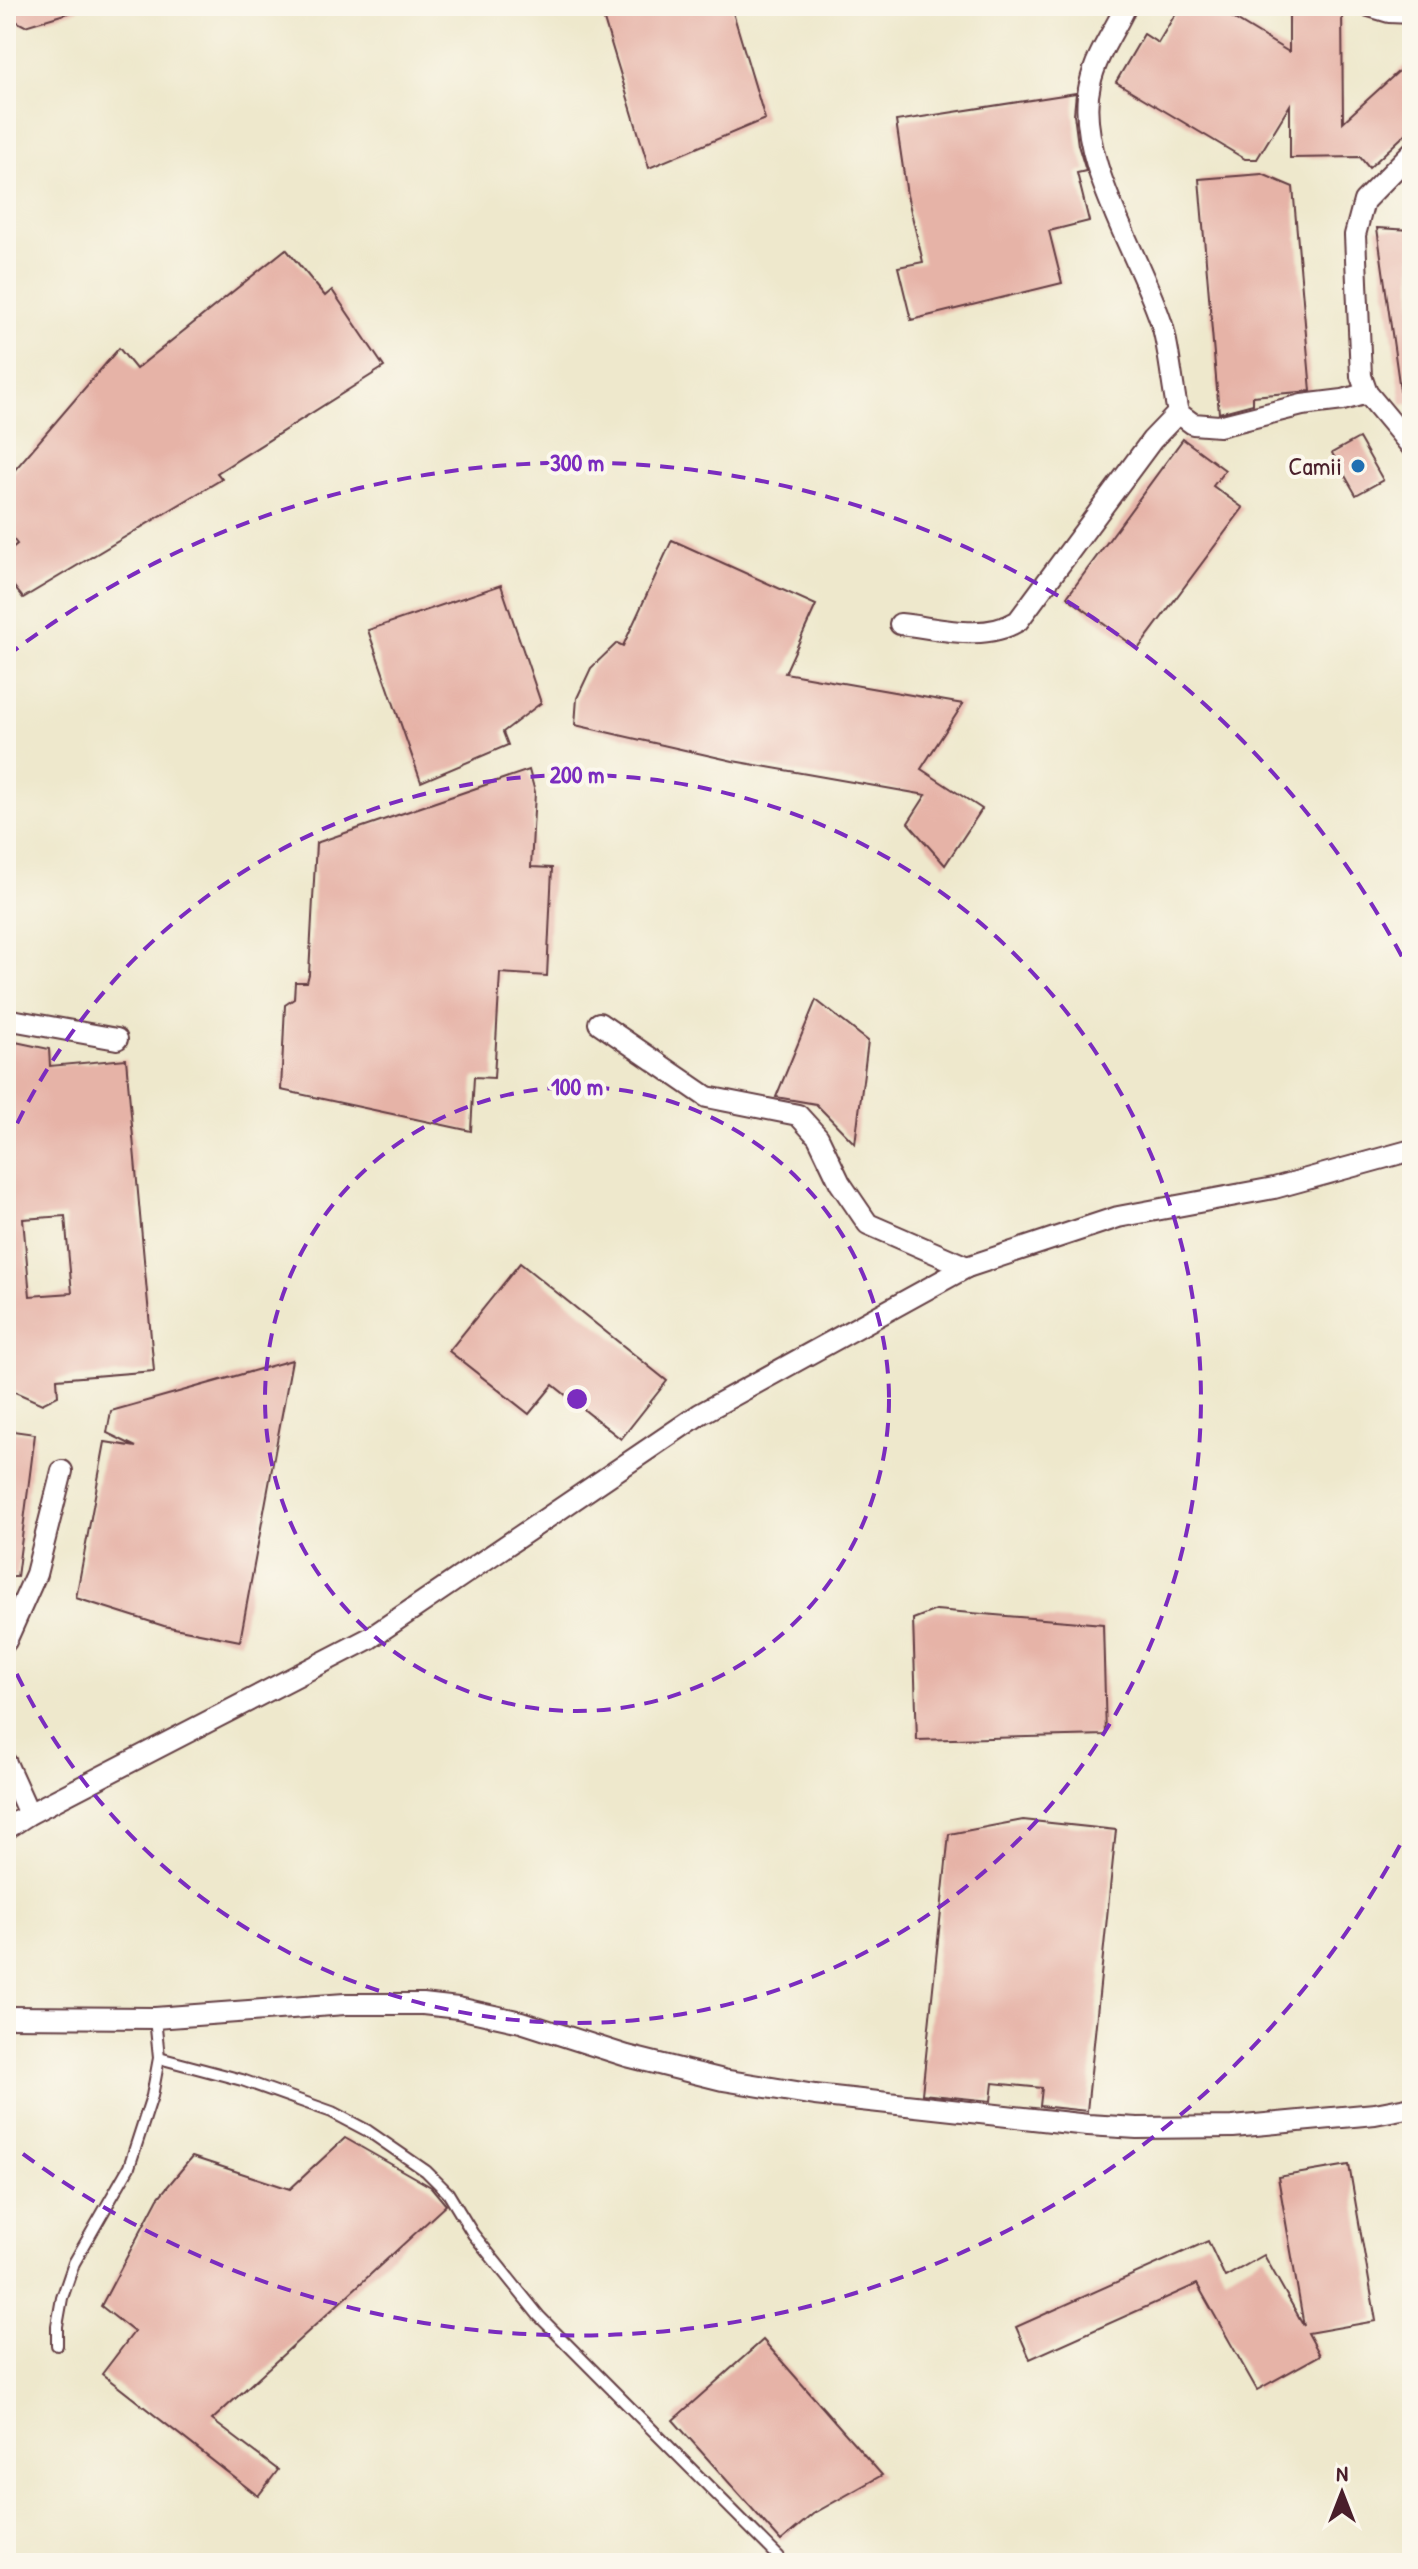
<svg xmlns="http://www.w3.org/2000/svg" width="1418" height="2569" viewBox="0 0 1418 2569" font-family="'Patrick Hand',sans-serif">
<rect width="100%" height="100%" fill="#fbf7ec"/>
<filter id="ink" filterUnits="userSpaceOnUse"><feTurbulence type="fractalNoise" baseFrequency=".0125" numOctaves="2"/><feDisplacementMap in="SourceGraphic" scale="16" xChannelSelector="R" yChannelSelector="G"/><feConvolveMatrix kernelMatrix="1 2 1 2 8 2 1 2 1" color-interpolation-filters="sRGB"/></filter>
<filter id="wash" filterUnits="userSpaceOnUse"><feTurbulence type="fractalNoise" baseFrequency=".006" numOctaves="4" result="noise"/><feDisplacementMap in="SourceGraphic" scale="32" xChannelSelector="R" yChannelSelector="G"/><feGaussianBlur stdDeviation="1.8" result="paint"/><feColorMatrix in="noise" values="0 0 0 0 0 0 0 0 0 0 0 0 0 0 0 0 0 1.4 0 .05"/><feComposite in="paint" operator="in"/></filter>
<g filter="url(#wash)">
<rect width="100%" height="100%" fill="#eee8cc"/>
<g id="blocks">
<g fill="#e6b3a7" fill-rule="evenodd">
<polygon points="6,6 78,6 78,10 25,26 6,16"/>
<polygon points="613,6 731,6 765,119 649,168 602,13 613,9"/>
<polygon points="1180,6 1213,6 1289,52 1289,6 1342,6 1343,122 1412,59 1412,128 1369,168 1360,157 1290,158 1290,105 1257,159 1245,159 1116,82 1144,34 1158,43"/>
<polygon points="1076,93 1074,114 1078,145 1086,171 1077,173 1089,221 1049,231 1062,283 911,320 898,267 923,262 907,195 896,121"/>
<polygon points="1262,174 1293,187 1311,391 1253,396 1253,404 1219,413 1199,179"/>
<polygon points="1377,228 1412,230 1412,403 1402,404"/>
<polygon points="286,249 325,296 332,290 384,367 217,473 222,479 23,598 6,577 6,553 17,544 6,530 6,480 119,348 136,369"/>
<polygon points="1359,438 1383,480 1356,495 1332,453"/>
<polygon points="1183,439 1225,470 1213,486 1243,508 1138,649 1067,597"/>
<polygon points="672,540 816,605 785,673 963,704 921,769 982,809 945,865 908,823 926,795 733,761 575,725 577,698 591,668 617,643 623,646"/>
<polygon points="501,585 541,703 503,732 508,745 421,782 368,630"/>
<polygon points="529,770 535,792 531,867 552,868 547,976 500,973 494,1078 474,1077 471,1131 281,1090 285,1005 294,999 295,982 307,982 309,974 316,843"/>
<polygon points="816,1000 868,1041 855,1144 816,1104 776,1097"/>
<path d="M6,1040L49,1049L50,1066L126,1059L154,1371L57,1379L58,1396L42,1404L6,1388ZM65,1216L72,1293L30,1296L23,1219Z"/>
<polygon points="520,1263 667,1381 621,1439 553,1385 529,1414 449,1351"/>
<polygon points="292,1360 240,1641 164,1626 76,1598 105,1442 136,1447 107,1433 111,1411"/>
<polygon points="6,1430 35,1434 17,1577 6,1577"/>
<polygon points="936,1610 1103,1624 1106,1735 917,1740 913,1619"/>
<polygon points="1023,1820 1116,1830 1087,2111 1040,2106 1042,2088 993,2083 991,2101 922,2094 949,1834"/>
<polygon points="345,2138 431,2187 446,2205 212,2420 278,2470 258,2496 102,2374 134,2332 101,2306 158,2198 192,2157 290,2189"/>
<polygon points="1349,2165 1376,2321 1308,2333 1320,2355 1257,2390 1197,2284 1030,2359 1016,2327 1208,2241 1225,2277 1264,2255 1304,2326 1278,2177"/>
<polygon points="763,2340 882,2475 813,2514 781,2541 673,2420"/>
</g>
</g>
</g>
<g filter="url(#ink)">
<use href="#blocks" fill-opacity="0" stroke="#633d43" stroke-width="2"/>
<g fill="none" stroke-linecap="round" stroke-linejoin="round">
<defs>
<g id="lane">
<polyline points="159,2058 242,2080 332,2112 368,2131 426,2171 448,2193 473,2234 539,2316 779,2557"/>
<polyline points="57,2345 57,2326 62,2298 74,2263 129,2167 152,2096 159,2058 155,2018"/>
</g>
<g id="street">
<path d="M1126,6C1114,32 1096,55 1090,84C1073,157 1142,258 1163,328C1170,355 1172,385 1178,413L1193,424L1219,426L1302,405L1343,400L1367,393"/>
<polyline points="1369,6 1389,12 1412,13"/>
<polyline points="1412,152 1364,201 1355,235 1361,376 1367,393 1412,447"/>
<path d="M900,624C939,628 983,642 1018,621L1152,440L1178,413"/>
<polyline points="6,1019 117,1039"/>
<polyline points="599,1023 707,1097 798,1115 818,1137 840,1183 868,1224 967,1267"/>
<polyline points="6,1641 36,1574 62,1471"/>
<polyline points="6,1763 29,1814"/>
<polyline points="6,1829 29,1814 370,1638 700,1414 967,1267 1118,1217 1274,1188 1412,1150"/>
<polyline points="6,2017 155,2018 345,2004 423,2004 458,2008 521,2022 627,2056 723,2080 815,2095 1088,2125 1137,2128 1233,2127 1375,2114 1412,2107"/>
</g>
</defs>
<use href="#lane" stroke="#633d43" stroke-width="14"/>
<use href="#street" stroke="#633d43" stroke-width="24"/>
<use href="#lane" stroke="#fff" stroke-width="10"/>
<use href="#street" stroke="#fff" stroke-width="20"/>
</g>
</g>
<g fill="none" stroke="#7b2cbf" stroke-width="4" stroke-dasharray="14 10">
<circle cx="577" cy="1399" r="312"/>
<path d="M7 1145A624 624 0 1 1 7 1653"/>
<path d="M1411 1824A936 936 0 0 1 7 2142M7 656A936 936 0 0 1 1411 974"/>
</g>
<circle fill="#1f6fb2" stroke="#fbf7ec" stroke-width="3" cx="1358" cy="466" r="8"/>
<g text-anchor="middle" stroke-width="8" stroke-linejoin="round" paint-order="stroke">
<g font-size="26" fill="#4a1f2b" stroke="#fbf7ec" text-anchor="end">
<text x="1342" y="475">Camii</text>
</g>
</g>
<circle cx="577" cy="1399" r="12" fill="#7b2cbf" stroke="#fbf7ec" stroke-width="4"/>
<g font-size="24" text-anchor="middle" font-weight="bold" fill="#7b2cbf" stroke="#fbf7ec" stroke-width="8" stroke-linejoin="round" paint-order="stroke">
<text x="577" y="471">300 m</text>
<text x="577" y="783">200 m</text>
<text x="577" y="1095">100 m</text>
</g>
<rect width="1418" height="2569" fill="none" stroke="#fbf7ec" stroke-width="32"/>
<g transform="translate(1342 2493)" stroke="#fbf7ec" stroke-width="6" paint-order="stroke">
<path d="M0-6L14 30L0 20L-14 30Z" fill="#4a1f2b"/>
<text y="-12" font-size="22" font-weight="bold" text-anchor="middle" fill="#4a1f2b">N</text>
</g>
</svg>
